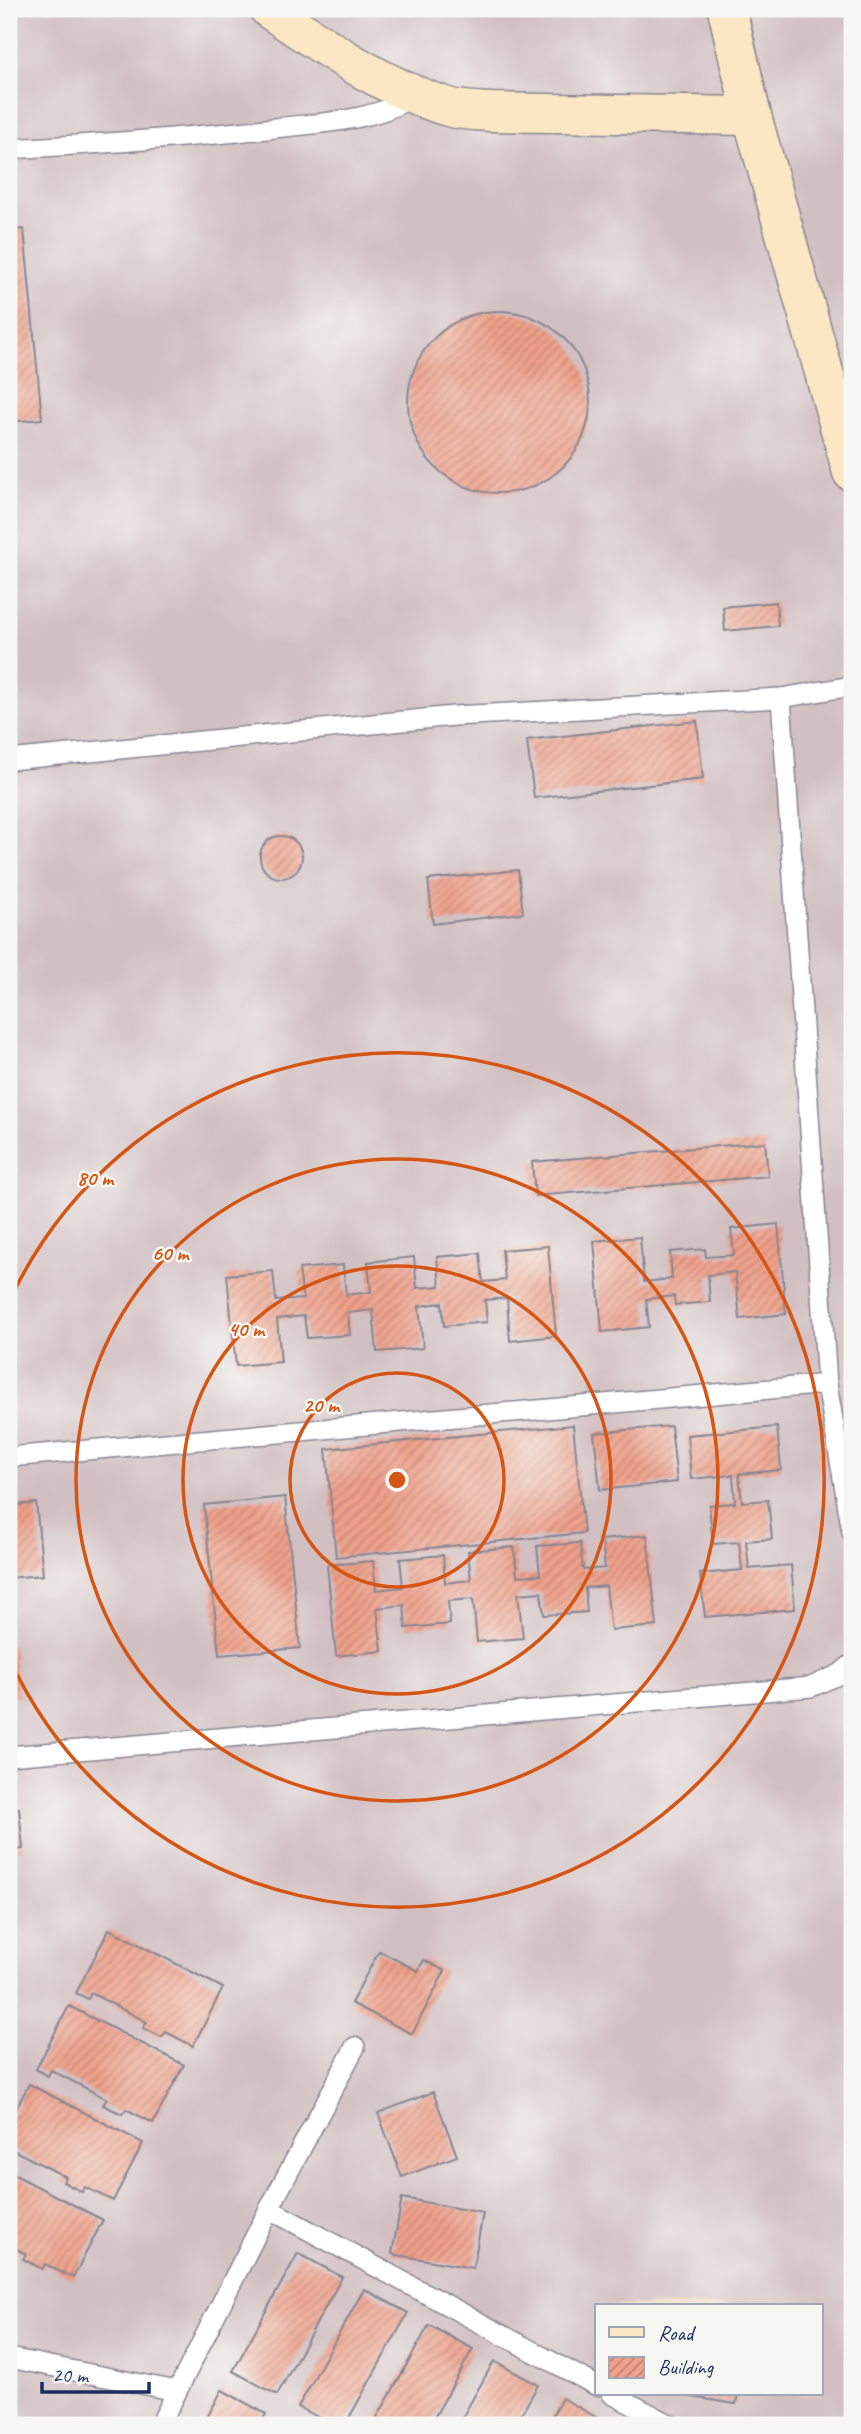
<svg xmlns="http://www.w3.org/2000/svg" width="861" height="2434" viewBox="0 0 861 2434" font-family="Caveat,sans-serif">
<defs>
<pattern id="building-hatch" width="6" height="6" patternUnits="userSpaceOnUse" patternTransform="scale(1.75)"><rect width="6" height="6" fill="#efa089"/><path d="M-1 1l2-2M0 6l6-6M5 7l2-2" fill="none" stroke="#c18373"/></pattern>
</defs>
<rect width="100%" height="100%" fill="#f6f6f2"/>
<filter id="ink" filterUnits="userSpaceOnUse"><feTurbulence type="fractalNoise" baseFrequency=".0143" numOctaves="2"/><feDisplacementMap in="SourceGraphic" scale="14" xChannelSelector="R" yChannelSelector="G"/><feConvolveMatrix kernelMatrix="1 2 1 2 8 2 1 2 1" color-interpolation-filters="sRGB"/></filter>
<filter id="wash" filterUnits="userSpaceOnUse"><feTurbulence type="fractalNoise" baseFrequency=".00686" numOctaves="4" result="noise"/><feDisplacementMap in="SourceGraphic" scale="28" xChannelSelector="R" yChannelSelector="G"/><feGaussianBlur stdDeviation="1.57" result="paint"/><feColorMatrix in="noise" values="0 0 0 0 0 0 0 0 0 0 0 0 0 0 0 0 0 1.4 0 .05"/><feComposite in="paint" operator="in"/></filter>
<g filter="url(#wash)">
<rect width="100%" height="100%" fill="#f4dec5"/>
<path fill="#d2bfc1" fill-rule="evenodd" d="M9,9H852V2425H9ZM597,2306H821V2394H597Z"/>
<g id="blocks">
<g fill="url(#building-hatch)">
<polygon points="24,229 42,419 9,422 9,230"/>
<circle cx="499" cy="402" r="91"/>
<polygon points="776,602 778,626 725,631 723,607"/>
<polygon points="697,721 703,779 534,798 527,740"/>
<circle cx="281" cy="857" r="21"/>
<polygon points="518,870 523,913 433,924 428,880"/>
<polygon points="765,1142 768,1176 535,1196 532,1162"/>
<polygon points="778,1224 786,1314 740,1319 735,1272 708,1275 710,1302 675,1305 674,1296 646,1299 649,1327 602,1332 594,1241 640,1237 644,1282 672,1279 670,1252 705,1249 706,1257 734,1255 731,1229"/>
<polygon points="548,1246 556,1336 510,1341 507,1298 485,1300 487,1322 444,1326 442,1303 419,1306 423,1348 377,1352 373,1310 348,1313 350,1335 307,1338 304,1316 277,1319 281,1362 236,1366 227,1275 273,1271 276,1301 303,1299 299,1269 343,1265 346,1295 371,1292 368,1262 414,1257 417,1288 440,1286 437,1257 480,1253 483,1282 505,1280 502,1250"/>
<polygon points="9,1340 11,1340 13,1366 9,1366"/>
<polygon points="573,1425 584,1533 336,1557 326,1449"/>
<polygon points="671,1426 677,1482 600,1490 594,1433"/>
<polygon points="777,1427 781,1470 739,1474 742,1502 768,1500 772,1539 746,1541 749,1569 791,1565 795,1609 705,1617 700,1574 742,1570 739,1542 713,1544 709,1505 735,1503 733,1475 691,1479 687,1435"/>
<polygon points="285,1497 300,1648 219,1655 204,1505"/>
<polygon points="36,1503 43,1575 9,1578 9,1506"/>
<polygon points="647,1535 657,1626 611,1630 606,1586 585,1588 587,1612 544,1615 541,1592 518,1594 523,1638 477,1642 473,1599 448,1601 450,1624 406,1628 404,1605 377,1608 382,1651 336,1656 327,1565 373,1561 376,1590 403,1587 400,1559 443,1555 445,1583 471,1580 468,1551 514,1547 517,1576 540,1575 537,1546 580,1543 583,1570 605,1568 602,1540"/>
<polygon points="9,1646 13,1646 18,1696 9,1697"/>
<polygon points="19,1808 23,1849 9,1851 9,1809"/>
<polygon points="109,1929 223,1988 193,2046 166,2032 162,2037 143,2028 147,2022 91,1993 88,1999 76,1993"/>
<polygon points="379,1951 418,1971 424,1960 445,1971 412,2034 351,2003"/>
<polygon points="69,2006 184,2065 153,2123 126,2109 122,2114 103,2105 107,2099 51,2070 48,2076 36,2069"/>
<polygon points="29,2084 143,2143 113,2201 85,2187 82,2192 63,2182 66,2177 9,2148 9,2122"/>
<polygon points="433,2092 457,2156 402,2177 378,2113"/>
<polygon points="9,2172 103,2220 73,2278 45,2264 42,2269 23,2259 26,2254 9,2245"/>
<polygon points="852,2177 852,2203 851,2203 849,2185"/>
<polygon points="402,2198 483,2213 473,2268 392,2254"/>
<polygon points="298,2253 342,2277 277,2395 233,2371"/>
<polygon points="364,2289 408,2313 345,2425 333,2425 298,2407"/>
<polygon points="429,2325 473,2349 430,2425 373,2425"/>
<polygon points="494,2361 538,2385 515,2425 458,2425"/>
<polygon points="222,2390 266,2414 260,2425 203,2425"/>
<polygon points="673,2394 738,2394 736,2404"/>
<polygon points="562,2398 606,2423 604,2425 547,2425"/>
</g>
</g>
</g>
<g filter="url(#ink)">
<use href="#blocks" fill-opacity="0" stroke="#888692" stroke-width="2"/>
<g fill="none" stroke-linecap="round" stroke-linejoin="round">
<defs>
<g id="lane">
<path d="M9,149C98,144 187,138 275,128C318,123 379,121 414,95"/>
<polyline points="781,698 827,1384 852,1532"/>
<polyline points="9,760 454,716 781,698 852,686"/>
<polyline points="9,1457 827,1384"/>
<polyline points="9,1756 811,1687 840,1674 852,1664"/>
<polyline points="269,2209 597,2386"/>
<polyline points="9,2358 177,2391"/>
<polyline points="612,2394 671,2425"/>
<polyline points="160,2425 269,2209 355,2047"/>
</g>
<g id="secondary">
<path d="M269,9C324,47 383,87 448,107C461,111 477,111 491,112L752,116"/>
<polyline points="727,9 752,116 852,472"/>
</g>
</defs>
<use href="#lane" stroke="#888692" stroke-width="22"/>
<use href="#secondary" stroke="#888692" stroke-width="41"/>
<use href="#lane" stroke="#fff" stroke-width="19"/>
<use href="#secondary" stroke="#fbe7c3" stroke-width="38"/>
</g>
</g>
<g fill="none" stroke="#d45514" stroke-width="3.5">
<circle cx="397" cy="1480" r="107"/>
<circle cx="397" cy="1480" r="214"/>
<circle cx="397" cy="1480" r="321"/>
<path d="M10 1300A427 427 0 1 1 10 1660"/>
</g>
<circle cx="397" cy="1480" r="10" fill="#d45514" stroke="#f6f6f2" stroke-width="3.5"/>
<g font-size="21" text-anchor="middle" font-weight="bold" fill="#d45514" stroke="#f6f6f2" stroke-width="5" stroke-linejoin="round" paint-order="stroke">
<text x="95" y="1185">80 m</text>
<text x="170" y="1260">60 m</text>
<text x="246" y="1336">40 m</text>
<text x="321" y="1412">20 m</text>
</g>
<rect width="861" height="2434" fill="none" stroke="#f6f6f2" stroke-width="35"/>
<rect x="595" y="2304" width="228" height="91" fill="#f6f6f2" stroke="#9ea6b7" stroke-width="2"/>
<rect x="609" y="2327" width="35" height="10" fill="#fbe7c3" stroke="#9ea6b7" stroke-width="2"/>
<text x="658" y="2340" font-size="21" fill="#1b2f5e">Road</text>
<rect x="609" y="2357" width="35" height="21" fill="url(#building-hatch)" stroke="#9ea6b7" stroke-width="2"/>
<text x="658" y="2374" font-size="21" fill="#1b2f5e">Building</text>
<path d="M42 2382v10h107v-10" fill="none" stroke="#1b2f5e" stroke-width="3.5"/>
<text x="52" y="2382" font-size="21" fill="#1b2f5e" stroke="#f6f6f2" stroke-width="5" paint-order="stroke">20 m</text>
</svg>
